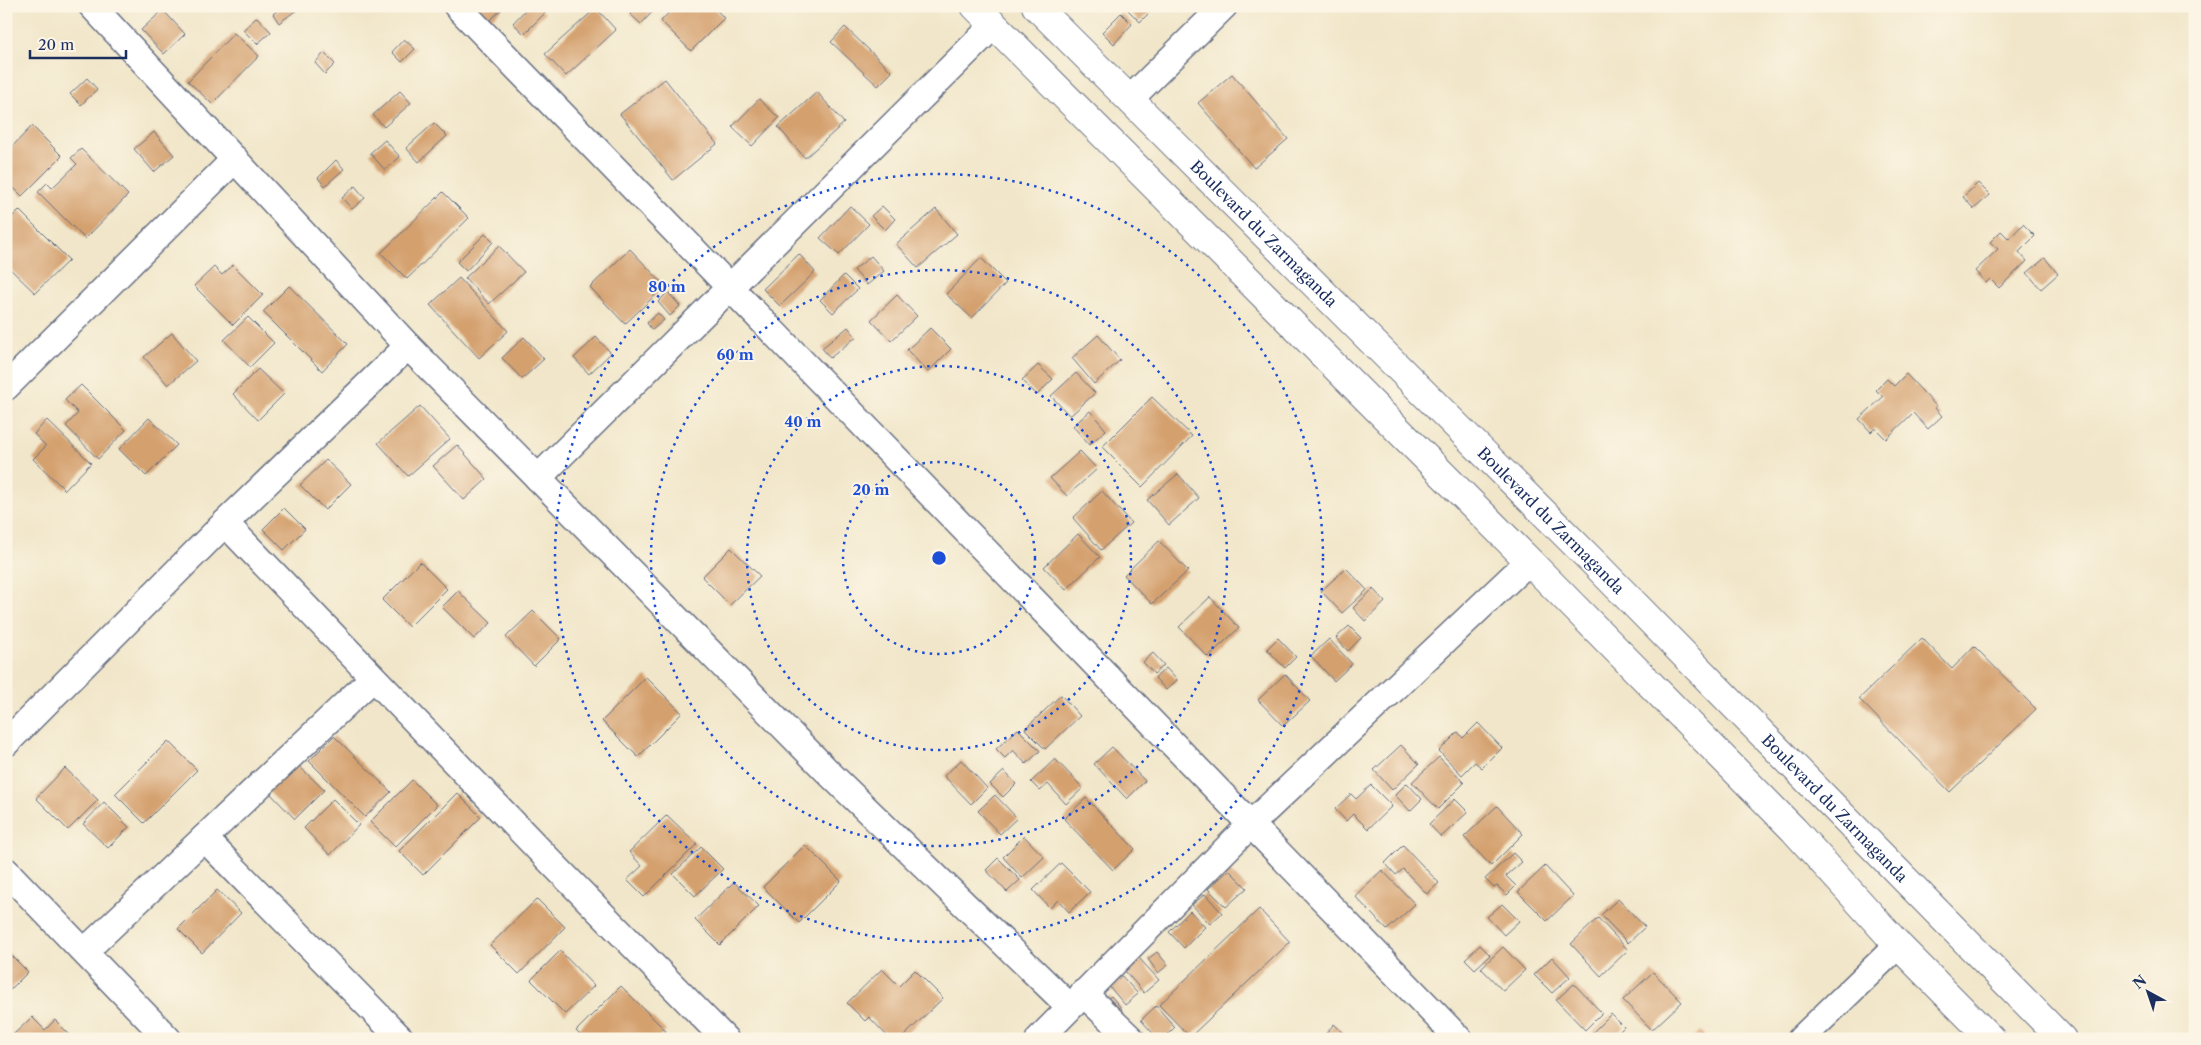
<svg xmlns="http://www.w3.org/2000/svg" width="2201" height="1045" viewBox="0 0 2201 1045" font-family="'Libre Caslon Text',serif">
<rect width="100%" height="100%" fill="#fcf5e5"/>
<filter id="ink" filterUnits="userSpaceOnUse"><feTurbulence type="fractalNoise" baseFrequency=".02" numOctaves="2"/><feDisplacementMap in="SourceGraphic" scale="10" xChannelSelector="R" yChannelSelector="G"/><feConvolveMatrix kernelMatrix="1 2 1 2 8 2 1 2 1" color-interpolation-filters="sRGB"/></filter>
<filter id="wash" filterUnits="userSpaceOnUse"><feTurbulence type="fractalNoise" baseFrequency=".0096" numOctaves="4" result="noise"/><feDisplacementMap in="SourceGraphic" scale="20" xChannelSelector="R" yChannelSelector="G"/><feGaussianBlur stdDeviation="1.12" result="paint"/><feColorMatrix in="noise" values="0 0 0 0 0 0 0 0 0 0 0 0 0 0 0 0 0 1.4 0 .05"/><feComposite in="paint" operator="in"/></filter>
<g filter="url(#wash)">
<rect width="100%" height="100%" fill="#f1e6c9"/>
<g id="blocks">
<g fill="#d4a06e">
<polygon points="283,6 302,6 279,23 273,14"/>
<polygon points="474,6 505,6 488,22"/>
<polygon points="529,6 538,6 545,13 524,34 513,23"/>
<polygon points="637,6 658,6 641,24 630,14"/>
<polygon points="675,6 713,6 724,18 691,51 661,21"/>
<polygon points="1124,6 1144,6 1150,12 1140,22"/>
<polygon points="596,8 616,30 566,76 545,54"/>
<polygon points="163,10 185,34 164,54 141,30"/>
<polygon points="1121,13 1132,24 1114,44 1102,32"/>
<polygon points="257,17 271,32 257,44 243,30"/>
<polygon points="845,27 892,72 878,86 831,42"/>
<polygon points="234,33 259,56 212,104 188,81"/>
<polygon points="404,39 415,49 402,62 392,52"/>
<polygon points="324,53 335,64 325,74 315,63"/>
<polygon points="1232,74 1288,139 1254,168 1198,103"/>
<polygon points="87,78 97,89 81,105 70,94"/>
<polygon points="665,79 717,144 673,180 620,114"/>
<polygon points="400,91 411,103 384,127 373,115"/>
<polygon points="817,92 844,123 805,158 778,127"/>
<polygon points="759,99 779,118 752,146 732,127"/>
<polygon points="434,123 447,136 419,162 406,148"/>
<polygon points="32,126 62,156 22,196 6,180 6,153"/>
<polygon points="154,132 174,155 154,172 134,149"/>
<polygon points="385,140 400,157 385,170 370,153"/>
<polygon points="81,149 128,195 85,239 38,192 47,183 52,188 77,164 71,158"/>
<polygon points="336,160 344,169 325,186 318,178"/>
<polygon points="1978,183 1990,195 1974,209 1963,197"/>
<polygon points="355,186 365,198 352,209 342,198"/>
<polygon points="443,192 469,218 407,279 381,253"/>
<polygon points="850,206 869,224 839,255 820,238"/>
<polygon points="882,206 895,219 885,230 871,216"/>
<polygon points="936,209 957,234 918,268 896,244"/>
<polygon points="19,210 69,260 35,293 6,265 6,223"/>
<polygon points="2023,224 2035,236 2019,252 2027,261 1999,288 1990,279 1986,283 1975,271 1998,249 1990,242 2001,231 2009,239"/>
<polygon points="485,234 493,242 466,271 457,262"/>
<polygon points="499,246 524,272 489,304 465,278"/>
<polygon points="630,249 665,286 625,324 590,287"/>
<polygon points="799,254 815,272 780,306 763,289"/>
<polygon points="871,256 884,271 867,285 854,270"/>
<polygon points="981,258 1006,283 972,318 946,294"/>
<polygon points="2045,258 2058,274 2041,289 2027,273"/>
<polygon points="233,265 263,295 233,325 194,286 214,267 222,275"/>
<polygon points="844,275 858,289 833,313 820,300"/>
<polygon points="459,278 508,331 479,358 430,305"/>
<polygon points="289,286 348,344 322,371 263,312"/>
<polygon points="668,292 680,306 670,316 658,302"/>
<polygon points="897,295 917,316 891,341 871,320"/>
<polygon points="658,313 664,320 652,330 647,323"/>
<polygon points="248,317 274,343 250,367 224,340"/>
<polygon points="848,327 856,337 830,358 822,348"/>
<polygon points="930,328 951,349 928,372 907,350"/>
<polygon points="172,333 196,361 168,385 144,357"/>
<polygon points="1098,335 1120,360 1094,384 1072,358"/>
<polygon points="524,337 544,359 522,379 502,358"/>
<polygon points="596,337 611,353 589,374 574,358"/>
<polygon points="1038,365 1053,379 1037,395 1022,380"/>
<polygon points="258,369 284,394 258,420 233,394"/>
<polygon points="1076,373 1095,393 1070,416 1051,396"/>
<polygon points="1906,374 1936,406 1935,408 1942,416 1928,429 1913,413 1886,439 1875,428 1871,432 1859,419 1883,397 1876,390 1887,379 1894,386"/>
<polygon points="81,385 126,430 98,459 66,426 78,413 65,400"/>
<polygon points="1152,397 1192,436 1142,487 1102,447"/>
<polygon points="420,406 450,439 408,476 378,443"/>
<polygon points="1090,411 1106,430 1089,445 1073,426"/>
<polygon points="149,418 177,445 146,476 119,449"/>
<polygon points="47,420 91,463 65,490 33,459 46,446 34,434"/>
<polygon points="457,445 487,479 464,500 433,466"/>
<polygon points="1080,451 1097,469 1067,496 1050,478"/>
<polygon points="326,460 351,484 325,510 300,485"/>
<polygon points="1178,474 1199,498 1169,525 1147,500"/>
<polygon points="1102,491 1131,523 1101,550 1073,518"/>
<polygon points="284,508 305,529 284,550 263,529"/>
<polygon points="1078,534 1100,557 1066,590 1044,567"/>
<polygon points="1159,541 1188,571 1152,604 1124,575"/>
<polygon points="731,548 760,576 730,605 702,577"/>
<polygon points="420,562 447,589 409,627 382,600"/>
<polygon points="1346,568 1367,590 1342,613 1321,591"/>
<polygon points="1373,589 1385,602 1365,621 1353,608"/>
<polygon points="458,591 491,623 474,639 442,607"/>
<polygon points="1210,597 1239,628 1208,657 1179,627"/>
<polygon points="533,611 561,639 534,666 506,637"/>
<polygon points="1349,626 1361,638 1348,651 1336,638"/>
<polygon points="1278,638 1296,657 1285,668 1267,649"/>
<polygon points="1922,638 1952,669 1974,646 2036,709 1950,792 1859,699"/>
<polygon points="1329,639 1352,664 1334,681 1311,656"/>
<polygon points="1153,653 1164,665 1154,674 1143,662"/>
<polygon points="1166,668 1177,680 1166,690 1155,678"/>
<polygon points="1285,674 1310,701 1283,726 1258,700"/>
<polygon points="646,677 682,713 638,757 602,721"/>
<polygon points="1061,695 1080,716 1045,749 1025,729"/>
<polygon points="1478,723 1502,748 1482,768 1475,762 1462,775 1439,751 1458,732 1463,738"/>
<polygon points="1018,729 1040,751 1026,764 1013,750 1005,758 996,749"/>
<polygon points="334,736 391,792 365,817 309,761"/>
<polygon points="168,741 197,770 144,823 115,794"/>
<polygon points="1401,745 1419,764 1392,790 1374,770"/>
<polygon points="1112,747 1145,781 1127,799 1094,764"/>
<polygon points="1439,757 1464,783 1438,809 1412,782"/>
<polygon points="1055,759 1083,788 1066,804 1048,784 1040,791 1031,782"/>
<polygon points="961,760 987,788 971,804 944,776"/>
<polygon points="295,762 324,790 295,819 267,790"/>
<polygon points="65,768 98,800 68,830 36,798"/>
<polygon points="1004,771 1016,784 1003,797 990,784"/>
<polygon points="412,780 437,805 395,847 370,822"/>
<polygon points="1407,783 1422,799 1410,811 1395,795"/>
<polygon points="1371,785 1392,806 1368,829 1353,814 1346,821 1335,809 1351,794 1356,799"/>
<polygon points="457,793 481,817 423,875 399,851"/>
<polygon points="995,795 1017,818 1000,834 978,811"/>
<polygon points="1086,798 1135,849 1113,870 1064,819"/>
<polygon points="333,799 359,825 330,855 304,828"/>
<polygon points="1455,799 1468,812 1441,837 1429,824"/>
<polygon points="104,802 129,827 108,848 83,824"/>
<polygon points="1497,806 1523,834 1491,866 1464,837"/>
<polygon points="667,815 697,844 644,897 627,880 642,866 629,852"/>
<polygon points="1024,836 1044,857 1022,878 1003,857"/>
<polygon points="805,845 841,881 799,923 763,887"/>
<polygon points="1403,845 1439,883 1427,894 1403,869 1396,875 1385,863"/>
<polygon points="701,847 723,869 695,896 673,874"/>
<polygon points="1513,853 1522,862 1506,876 1516,886 1507,895 1497,886 1494,888 1485,879"/>
<polygon points="998,858 1020,880 1007,892 986,870"/>
<polygon points="1061,863 1090,892 1069,912 1058,900 1050,908 1033,890"/>
<polygon points="1545,866 1573,896 1547,921 1518,892"/>
<polygon points="1229,870 1247,888 1226,907 1208,889"/>
<polygon points="1382,870 1415,904 1387,930 1355,896"/>
<polygon points="734,882 759,906 720,945 695,920"/>
<polygon points="217,890 241,913 202,953 178,929"/>
<polygon points="1205,894 1222,913 1210,924 1192,905"/>
<polygon points="537,899 565,927 519,974 490,945"/>
<polygon points="1618,899 1645,927 1628,943 1601,915"/>
<polygon points="1502,904 1519,921 1504,935 1487,917"/>
<polygon points="1259,909 1290,942 1190,1037 1159,1005"/>
<polygon points="1190,911 1205,927 1184,948 1169,932"/>
<polygon points="1598,918 1628,950 1601,976 1571,944"/>
<polygon points="1480,945 1490,955 1475,969 1465,959"/>
<polygon points="1503,947 1525,970 1503,991 1481,968"/>
<polygon points="6,950 28,972 6,994"/>
<polygon points="560,951 594,986 565,1014 531,980"/>
<polygon points="1157,952 1168,965 1158,973 1148,959"/>
<polygon points="1552,957 1570,977 1552,993 1534,975"/>
<polygon points="1139,958 1159,980 1144,993 1125,971"/>
<polygon points="882,969 899,986 915,970 943,998 901,1039 890,1039 869,1017 865,1021 847,1003"/>
<polygon points="1653,972 1682,1002 1652,1030 1623,1000"/>
<polygon points="1120,974 1138,994 1125,1005 1108,985"/>
<polygon points="1574,984 1602,1013 1585,1030 1556,1000"/>
<polygon points="621,986 666,1031 658,1039 584,1039 576,1031"/>
<polygon points="1111,996 1122,1009 1113,1017 1102,1004"/>
<polygon points="1156,1006 1175,1027 1163,1039 1158,1039 1141,1020"/>
<polygon points="1611,1014 1624,1027 1612,1039 1596,1039 1591,1034"/>
<polygon points="32,1017 45,1030 55,1020 74,1039 16,1039 13,1035"/>
<polygon points="1334,1024 1350,1039 1321,1039"/>
<polygon points="1701,1031 1709,1039 1692,1039"/>
</g>
</g>
</g>
<g filter="url(#ink)">
<use href="#blocks" fill-opacity="0" stroke="#666f83" stroke-width="1"/>
<g fill="none" stroke-linecap="round" stroke-linejoin="round">
<defs>
<g id="street">
<polyline points="92,6 408,346 829,773 1069,1006"/>
<polyline points="457,6 1459,1039"/>
<polyline points="1130,99 1224,6"/>
<polyline points="6,387 235,159"/>
<polyline points="538,478 994,25"/>
<polyline points="225,523 547,858 725,1039"/>
<polyline points="373,678 204,838 401,1039"/>
<polyline points="6,743 225,523 408,346"/>
<polyline points="6,871 168,1039"/>
<polyline points="85,951 204,838"/>
<polyline points="1083,993 1131,1039"/>
<polyline points="1039,1039 1251,824 1529,561"/>
<polyline points="1801,1039 1898,945"/>
</g>
<g id="primary">
<polyline points="975,6 1529,561 1794,830 1898,945 1991,1039"/>
<path id="s1" d="M1036,6L1598,567L2062,1039"/>
</g>
</defs>
<use href="#street" stroke="#666f83" stroke-width="29"/>
<use href="#primary" stroke="#666f83" stroke-width="30"/>
<use href="#street" stroke="#fff" stroke-width="26"/>
<use href="#primary" stroke="#fff" stroke-width="28"/>
</g>
</g>
<g fill="none" stroke="#1d4ed8" stroke-width="2.5" stroke-dasharray="2.5 5">
<circle cx="939" cy="558" r="96"/>
<circle cx="939" cy="558" r="192"/>
<circle cx="939" cy="558" r="288"/>
<circle cx="939" cy="558" r="384"/>
</g>
<g text-anchor="middle" stroke-width="4" stroke-linejoin="round" paint-order="stroke">
<g font-size="16" fill="#1b2f5e" stroke="#fcf5e5">
<text dy="6" stroke="none"><textPath href="#s1" startOffset="322">Boulevard du Zarmaganda</textPath></text>
<text dy="6" stroke="none"><textPath href="#s1" startOffset="728">Boulevard du Zarmaganda</textPath></text>
<text dy="6" stroke="none"><textPath href="#s1" startOffset="1132">Boulevard du Zarmaganda</textPath></text>
</g>
</g>
<circle cx="939" cy="558" r="8" fill="#1d4ed8" stroke="#fcf5e5" stroke-width="2.5"/>
<g font-size="15" text-anchor="middle" font-weight="bold" fill="#1d4ed8" stroke="#fcf5e5" stroke-width="4" stroke-linejoin="round" paint-order="stroke">
<text x="667" y="292">80 m</text>
<text x="735" y="360">60 m</text>
<text x="803" y="427">40 m</text>
<text x="871" y="495">20 m</text>
</g>
<rect width="2201" height="1045" fill="none" stroke="#fcf5e5" stroke-width="25"/>
<g transform="translate(2148 992) rotate(320)" stroke="#fcf5e5" stroke-width="4" paint-order="stroke">
<path d="M0-4L9 19L0 12L-9 19Z" fill="#1b2f5e"/>
<text y="-8" font-size="14" font-weight="bold" text-anchor="middle" fill="#1b2f5e">N</text>
</g>
<path d="M30 50v8h96v-8" fill="none" stroke="#1b2f5e" stroke-width="2.5"/>
<text x="38" y="50" font-size="15" fill="#1b2f5e" stroke="#fcf5e5" stroke-width="4" paint-order="stroke">20 m</text>
</svg>
